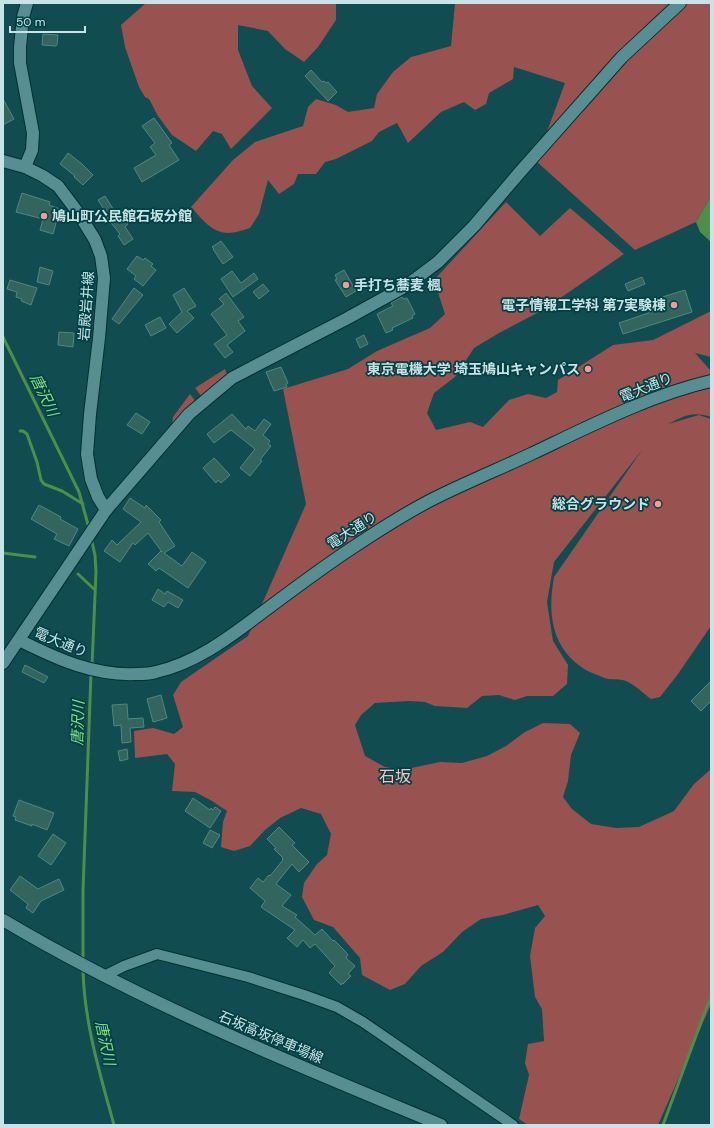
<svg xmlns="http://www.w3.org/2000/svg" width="714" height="1128" viewBox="0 0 714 1128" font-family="'DM Sans','Noto Sans JP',sans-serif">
<rect width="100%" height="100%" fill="#114c50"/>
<g fill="#985250">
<polygon points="146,3 336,3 336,20 318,47 304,62 285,49 268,31 238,25 238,50 252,86 272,108 231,149 222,134 213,131 196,151 172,135 158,116 149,99 145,97 139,87 125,47 121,25"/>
<path d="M455,3H711V196L696,222L635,250L536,161L565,83L514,67L513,79L489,93L486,104L475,110L464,102L441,112L408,143L397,123L379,132L372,141L336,159L325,162L316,174H298L294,184L279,194L268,180L259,214L250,228C243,230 235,233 228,233C212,233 201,218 191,207L233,160L255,142L303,126L308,107L316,99L336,105L348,112L374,108L377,94L393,72L411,57L451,46Z"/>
<path d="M506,202L540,236L570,208L624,254L543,310L499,333L474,348L455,377L434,393L427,413L436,430L470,422L483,427L509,400L528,394L546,398L557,392L558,380L613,345L653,340L711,311V357L695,353L711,371V417C693,411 684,416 668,424L699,415L711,419V626L678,674L660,697L651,699C644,694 634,684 626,681C620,678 611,681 602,677C595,674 586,671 580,666C550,644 548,610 554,577L642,450L554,562L547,602L553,641L568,665L567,684L553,696H527L515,700L499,695L482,696L467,708L435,706L425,702L409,701L375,703L361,715L355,725L365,756L385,767L402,770L440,762L462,763L487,756L506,746L525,732L543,723L570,724L580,733L571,755L568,781L563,797L572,809L591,824L616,828L639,827L674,811L694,784L711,769V1004L658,1125H528L519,1119L529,1075L525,1063L528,1044L544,1041L542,1009L535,997L530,956L535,928L545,916L538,905L503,915L481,919L462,932L443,952L421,966L405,984L390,990L362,975L360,958L333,927L314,920L302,897L304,883L317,864L327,855L331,834L321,814L301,808L280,818L265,830L250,846L234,851L221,847L223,822L227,811L212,801L195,792L172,791L175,764L167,754L135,758L134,731L153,728L174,734L183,727L173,695L181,682L248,636L306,504L283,389L348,369L377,351L430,328L445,314L434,280Z"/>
<polygon points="225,369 228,377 202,397 195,388"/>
<polygon points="190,394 196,402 172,427 173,417"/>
</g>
<polygon fill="#4c8f48" points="711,196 711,242 700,232 696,222"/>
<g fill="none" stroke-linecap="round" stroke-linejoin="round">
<g stroke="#4c8f48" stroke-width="3">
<polyline points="3,337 79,492 89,528"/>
<polyline points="20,431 23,431 27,434 37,462 41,480 44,484 62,491 83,504"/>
<polyline points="91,538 95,555 96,572 92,666"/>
<polyline points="3,553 35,557"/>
<polyline points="78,574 94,589"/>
<polyline points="83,961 83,891 91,673"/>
<path d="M83,969C84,1022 100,1074 114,1125"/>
<polyline points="663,1125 707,1006 711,999"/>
</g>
</g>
<g fill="#31655d" stroke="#52877e">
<polygon points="43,34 58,35 57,45 55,46 42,45"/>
<polygon points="311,70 322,82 324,81 326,83 328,82 337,92 328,101 305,76"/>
<polygon points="3,99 14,119 3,125"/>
<polygon points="154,118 172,143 169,145 179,160 142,182 134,168 156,155 150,147 155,143 142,126"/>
<polygon points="68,153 82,164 93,175 83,185 74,177 75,176 60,164"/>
<polygon points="22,193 50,202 49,205 60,209 53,234 40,230 43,219 16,212"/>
<polygon points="105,196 115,212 116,210 128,224 125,227 133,239 124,245 118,236 120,234 107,218 109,217 98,200"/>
<polygon points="221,241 233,257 223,264 213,249 214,249 212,247"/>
<polygon points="137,256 143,260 145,258 153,264 151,266 156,270 143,286 134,279 136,276 127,269"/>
<polygon points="40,267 53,271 49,285 37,282"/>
<polygon points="344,270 356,291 346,297 335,280 337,279 335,275"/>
<polygon points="232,271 241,283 254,273 258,279 233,297 221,279"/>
<polygon points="642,277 645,284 628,291 625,284"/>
<polygon points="10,280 37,288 31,305 21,301 22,299 16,297 17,292 7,289"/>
<polygon points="263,284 269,291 259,299 253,292"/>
<polygon points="134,288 143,295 119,324 112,319"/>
<polygon points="184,288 196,306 187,311 194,318 177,333 169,324 182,312 173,295"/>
<polygon points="685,290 692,312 623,334 619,323 660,309 656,299"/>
<polygon points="226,293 244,317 238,321 245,331 227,345 233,352 225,358 214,344 227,335 211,314 224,304 219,299"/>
<polygon points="402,297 404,299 407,298 415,314 412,316 413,318 392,328 393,330 386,333 377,314 393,306 391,303"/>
<polygon points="160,317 166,328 151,336 145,325"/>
<polygon points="59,332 74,333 73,347 58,345"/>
<polygon points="364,335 368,344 360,348 356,339"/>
<polygon points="281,367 288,383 286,384 287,387 274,391 266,372"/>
<polygon points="136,413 150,422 142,434 127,425"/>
<polygon points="232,414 246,429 248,426 255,431 264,419 271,424 263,435 270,441 268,444 271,446 260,460 262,461 250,476 240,468 255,449 231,430 214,443 207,434"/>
<polygon points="214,458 230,475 221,483 218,480 216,483 203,468"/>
<polygon points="130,498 145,508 146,505 161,520 159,522 175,546 164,553 182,566 192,552 206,562 188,588 159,568 156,571 148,564 161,551 162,552 148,533 135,545 133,543 120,562 104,551 112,540 117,545 141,522 123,509"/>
<polygon points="39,505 61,517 60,519 78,529 69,546 54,539 57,534 31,519"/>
<polygon points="158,589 165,594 167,591 183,600 178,608 168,602 164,607 152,600"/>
<polygon points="25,665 48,677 44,683 22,672"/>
<polygon points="711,681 711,701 701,711 691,701"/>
<polygon points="161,695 167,718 153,722 147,699"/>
<polygon points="127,704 128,719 143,718 144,727 130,728 131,742 122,743 121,725 114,726 112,705"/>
<polygon points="127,749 128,759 120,761 118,751"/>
<polygon points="193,798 210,810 211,808 213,810 215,807 221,811 210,828 185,811"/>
<polygon points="19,800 54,813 47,830 32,824 32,826 15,820 16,817 13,816"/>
<polygon points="279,827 295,843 292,845 309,862 299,872 292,864 276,884 291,895 282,906 297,915 295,917 315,935 322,929 333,941 334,940 345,951 348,955 346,958 355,966 348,974 351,976 343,984 342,983 341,985 329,973 335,966 315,944 310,948 303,940 297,947 287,938 295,930 261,907 265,901 250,888 258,878 263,882 269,875 270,876 283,860 282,859 283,858 274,849 276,848 267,839"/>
<polygon points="210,830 220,835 212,848 203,843"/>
<polygon points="53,834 66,843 51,865 38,856"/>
<polygon points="20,876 38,889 59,879 64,890 41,901 33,913 26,908 28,904 10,890"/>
</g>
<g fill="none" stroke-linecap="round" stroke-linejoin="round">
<defs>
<polyline id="street" points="104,976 124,966 157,954 248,977 304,995 337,1007 363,1022 513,1125"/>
<g id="secondary">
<polyline points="3,161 25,167 43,176 58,186 79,214 95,240 101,256 104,278 99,338 90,414 87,454 91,479 98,497 106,510 3,663"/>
<polyline points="25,167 32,150 33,133 20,63 20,47 23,17 27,3"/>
<polyline points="106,510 189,414 232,378 346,319 406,286 438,262 474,226 520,172 622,57 680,3"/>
<path d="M19,640C57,659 94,676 137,674C144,674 150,674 156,672C199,662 232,635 267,609C295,588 323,567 352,548C379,530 407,512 435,498C467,482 499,469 531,454C588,427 650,395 711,381"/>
<path d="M3,920C142,1003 292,1063 441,1125"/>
</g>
</defs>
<use href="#street" stroke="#023033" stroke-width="12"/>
<use href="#secondary" stroke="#023033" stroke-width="14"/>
<use href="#street" stroke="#578e92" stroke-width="10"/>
<use href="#secondary" stroke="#578e92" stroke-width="12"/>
</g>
<g fill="#f59b97" stroke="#004145" stroke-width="1.5">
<circle cx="44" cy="216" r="4"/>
<circle cx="346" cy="285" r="4"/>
<circle cx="674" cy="305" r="4"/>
<circle cx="588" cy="369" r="4"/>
<circle cx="658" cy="504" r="4"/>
</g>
<g text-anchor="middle" stroke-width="3.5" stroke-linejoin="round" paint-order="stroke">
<g font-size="14" font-weight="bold" fill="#c8e3e5" stroke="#004145" text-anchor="end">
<text x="52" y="221" text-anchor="start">鳩山町公民館石坂分館</text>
<text x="354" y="290" text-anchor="start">手打ち蕎麦 楓</text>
<text x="666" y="310">電子情報工学科 第7実験棟</text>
<text x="580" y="374">東京電機大学 埼玉鳩山キャンパス</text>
<text x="650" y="509">総合グラウンド</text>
</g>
<g font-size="14" fill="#c8e3e5" stroke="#004145">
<text transform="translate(86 306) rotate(-86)" y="5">岩殿岩井線</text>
<text transform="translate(646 387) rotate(-22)" y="5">電大通り</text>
<text transform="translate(352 530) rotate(-33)" y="5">電大通り</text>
<text transform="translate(61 642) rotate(22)" y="5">電大通り</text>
<text transform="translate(271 1037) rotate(23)" y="5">石坂高坂停車場線</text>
</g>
<g font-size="15" font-style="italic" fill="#85de80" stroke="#004145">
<text transform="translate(44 395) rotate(64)" y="5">唐沢川</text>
<text transform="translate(78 723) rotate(-88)" y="5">唐沢川</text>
<text transform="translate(105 1043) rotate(78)" y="5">唐沢川</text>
</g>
<g font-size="16" fill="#f6c2bf" stroke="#004145">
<text x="395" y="782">石坂</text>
</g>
</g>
<rect width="714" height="1128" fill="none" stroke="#c8e3e5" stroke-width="8"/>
<path d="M10 26v6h75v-6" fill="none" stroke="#c8e3e5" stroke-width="2"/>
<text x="16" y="26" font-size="12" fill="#c8e3e5" stroke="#004145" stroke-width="3" paint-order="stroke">50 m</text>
</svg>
